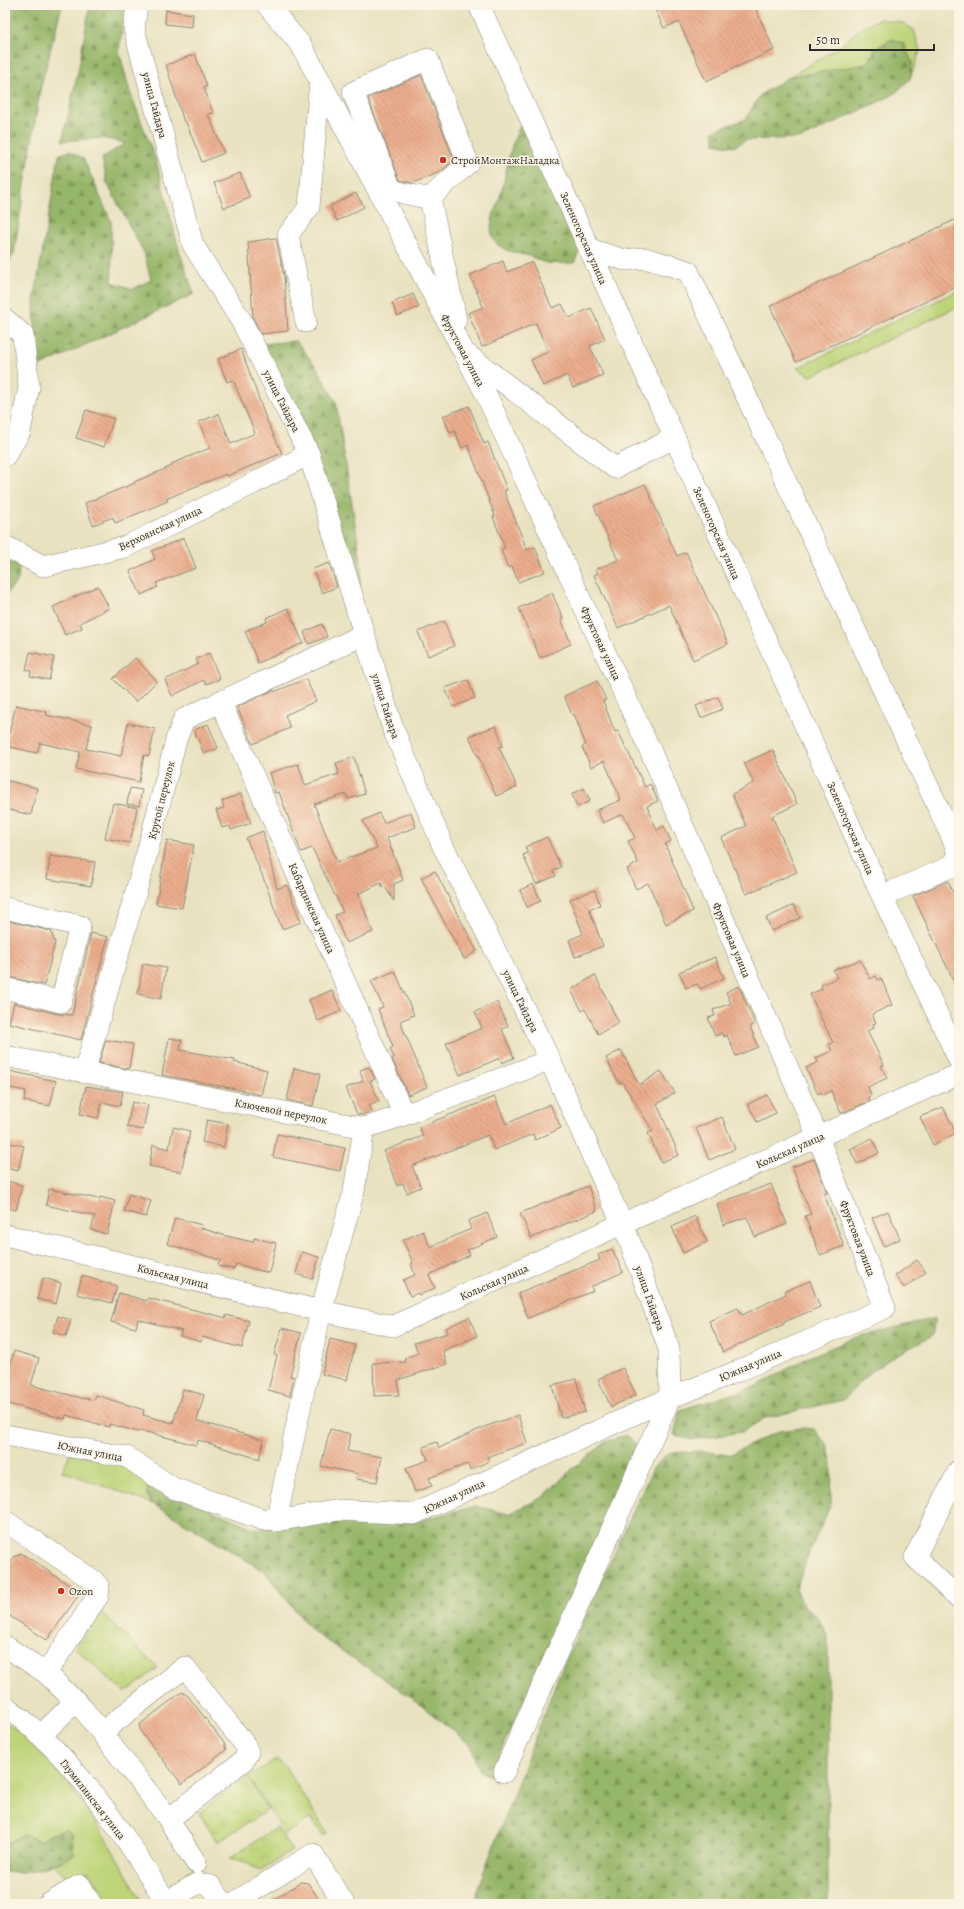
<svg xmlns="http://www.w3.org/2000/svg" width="964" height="1909" viewBox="0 0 964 1909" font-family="Alegreya,serif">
<defs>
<pattern id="forest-firs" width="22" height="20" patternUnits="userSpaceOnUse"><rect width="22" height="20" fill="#96b669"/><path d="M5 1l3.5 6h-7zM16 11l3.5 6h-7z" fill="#7b9457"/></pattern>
<pattern id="park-crowns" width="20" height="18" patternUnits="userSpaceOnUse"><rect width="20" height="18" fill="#bed479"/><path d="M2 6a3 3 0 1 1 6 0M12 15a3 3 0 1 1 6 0" fill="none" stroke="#a3b669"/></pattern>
<pattern id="building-back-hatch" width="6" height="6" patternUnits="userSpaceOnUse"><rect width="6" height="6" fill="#ecae8d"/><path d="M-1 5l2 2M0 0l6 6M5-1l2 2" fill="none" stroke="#bf8e73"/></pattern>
</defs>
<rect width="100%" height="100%" fill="#fcf5e5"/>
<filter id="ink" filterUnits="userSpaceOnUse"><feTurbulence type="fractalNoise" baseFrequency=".025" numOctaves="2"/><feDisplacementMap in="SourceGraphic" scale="8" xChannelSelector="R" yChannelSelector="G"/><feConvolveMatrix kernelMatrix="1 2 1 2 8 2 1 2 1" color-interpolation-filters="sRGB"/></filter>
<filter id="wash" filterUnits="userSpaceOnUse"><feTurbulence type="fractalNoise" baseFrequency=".012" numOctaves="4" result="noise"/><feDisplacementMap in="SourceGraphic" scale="16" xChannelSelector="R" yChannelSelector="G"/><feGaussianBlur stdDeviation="0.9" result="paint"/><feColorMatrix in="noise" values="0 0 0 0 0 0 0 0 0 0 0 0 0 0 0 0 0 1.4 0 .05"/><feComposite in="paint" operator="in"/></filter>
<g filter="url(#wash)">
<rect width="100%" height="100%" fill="#e9e2c1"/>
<g fill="#bed479" stroke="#748052">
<polygon points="880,19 903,23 914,30 920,51 910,79 912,62 903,43 876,48 868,64 789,77 841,46 863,26"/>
<polygon points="959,290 959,306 811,376 797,368"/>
<polygon points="70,1453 117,1461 154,1485 148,1487 147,1495 153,1504 62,1471"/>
<path d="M5,1721C70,1772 104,1833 143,1904H109L90,1871L69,1879L53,1864L62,1862L50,1835L41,1841L23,1835L5,1845Z"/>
<polygon points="277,1759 286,1768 327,1833 323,1836 311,1818 285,1834 248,1777"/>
</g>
<g fill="url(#forest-firs)" stroke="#60704a">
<polygon points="5,5 62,5 40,90 14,253 5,271"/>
<polygon points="90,5 125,5 119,51 130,92 156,161 179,250 194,294 36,368 34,301 59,155 69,151 83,158 111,221 112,282 133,289 151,280 144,253 107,183 102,158 126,143 101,138 62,141 78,72"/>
<polygon points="892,39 903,43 912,62 910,79 893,95 802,138 746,140 734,147 715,143 713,131 746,119 760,95 789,77 868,64 876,48"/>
<path d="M522,123L582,244L574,263C565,263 556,264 547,263C541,262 535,258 530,256C517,253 496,251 492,235C488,221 499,203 502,190C508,166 509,145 522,123Z"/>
<polygon points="296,341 318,369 336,402 362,568 359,593 261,344"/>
<polygon points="5,559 19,566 18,580 5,596"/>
<polygon points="935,1318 932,1336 891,1358 871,1372 843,1400 765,1418 742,1432 691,1440 674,1435 680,1410 755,1387 809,1357 857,1337"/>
<polygon points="802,1428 814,1429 827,1445 832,1464 831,1504 805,1562 796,1589 803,1605 818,1618 828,1637 828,1904 475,1904 478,1887 560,1672 653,1468 668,1453 700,1451 729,1455 779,1431"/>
<polygon points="627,1435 640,1449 489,1776 480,1771 471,1745 408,1695 312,1631 264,1571 153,1504 147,1495 148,1487 154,1485 255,1529 325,1522 414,1522 476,1506 508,1514 543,1497 572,1469 606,1442"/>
<path d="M66,1829L72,1834L74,1855C54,1866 28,1874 5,1872V1845L23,1835L41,1841L50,1835Z"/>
</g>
<g fill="url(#park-crowns)" stroke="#748052">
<polygon points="101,1612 158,1668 125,1693 75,1648"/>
<polygon points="247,1776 268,1810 217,1842 199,1813"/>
<polygon points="277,1827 292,1851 259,1871 246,1862 229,1858"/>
</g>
<g id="blocks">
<g fill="url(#building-back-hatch)">
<polygon points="653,5 754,5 774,50 706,81 679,22 664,28"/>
<polygon points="166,10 193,14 192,27 165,24"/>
<polygon points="195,54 207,86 204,87 213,113 208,114 224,153 202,162 186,122 184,122 166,65"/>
<polygon points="421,75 454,160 442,171 413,183 400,180 368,98"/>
<polygon points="240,173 250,198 224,208 214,183"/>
<polygon points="356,193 364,207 337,221 330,206"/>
<polygon points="959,218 959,286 796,362 770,306"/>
<polygon points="276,238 284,276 288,331 261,334 253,318 248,242"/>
<polygon points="503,261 507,272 532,262 552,308 562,304 569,318 591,308 605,339 590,346 603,375 573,388 567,375 543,386 531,360 548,352 536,323 482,347 468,313 483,307 470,275"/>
<polygon points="413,294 419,307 398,316 392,303"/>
<polygon points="241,349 265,416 282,453 227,476 226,474 199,485 166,499 168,501 115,523 113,517 93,525 85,503 135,483 134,482 172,466 171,464 210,448 199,422 219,414 231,444 255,433 233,380 227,382 218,359"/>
<polygon points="469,406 484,444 488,442 507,490 504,491 527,550 535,547 545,572 518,582 512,566 508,568 501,550 505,548 493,517 495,516 468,445 462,448 455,431 450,433 443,416"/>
<polygon points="86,410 114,419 104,447 76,438"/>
<polygon points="645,484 677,556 686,552 728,644 693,660 669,605 618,628 594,575 598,573 596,569 618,560 594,506"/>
<polygon points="184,538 196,568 156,583 158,587 141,595 130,571 155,559 152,551"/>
<polygon points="329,563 337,587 322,593 313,569"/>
<polygon points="98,586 109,608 80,623 82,628 65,635 53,607"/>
<polygon points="552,593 563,618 561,619 571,644 540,658 519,608"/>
<polygon points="288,608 303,643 258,663 245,631 267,622 266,618"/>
<polygon points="444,621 454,646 428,656 418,632"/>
<polygon points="322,624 327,637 309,644 304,632"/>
<polygon points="30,652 54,657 49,680 30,676 31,671 26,670"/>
<polygon points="209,653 220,679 206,684 204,680 172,696 165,680 198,664 196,659"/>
<polygon points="135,658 157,681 136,702 113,679"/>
<polygon points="306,679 316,701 285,715 290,728 253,744 237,707 274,690 274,692"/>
<polygon points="468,680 475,698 453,707 445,688"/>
<polygon points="597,681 606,700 603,701 615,732 618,731 645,787 650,784 658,801 647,806 657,830 664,826 671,841 665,844 693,911 666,924 648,883 636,889 627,869 638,863 628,841 635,838 623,814 603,823 597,810 621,800 604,761 591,767 582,747 586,745 574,714 572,715 564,696"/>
<polygon points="718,697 723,709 701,718 696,706"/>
<polygon points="16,705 47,712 46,715 92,725 86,749 121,756 128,723 155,729 149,756 144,755 139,782 76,769 80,752 40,743 37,753 6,746"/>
<polygon points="208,724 218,748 204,754 194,730"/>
<polygon points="496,726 503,746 499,747 517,787 496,796 469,736"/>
<polygon points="773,750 797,804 772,816 797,872 746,894 721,838 746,826 732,794 754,783 744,763"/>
<polygon points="354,757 365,794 348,799 346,794 314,804 337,862 377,848 363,821 379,813 384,823 411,812 416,827 387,838 403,880 394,884 394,901 385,887 383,888 381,883 358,894 373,932 346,943 335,915 343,912 312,848 301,852 279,792 275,793 269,773 298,764 305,785 339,774 336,763"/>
<polygon points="5,780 37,788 31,815 5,809"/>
<polygon points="130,788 142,790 139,806 127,804"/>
<polygon points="584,788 590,801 577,807 572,794"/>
<polygon points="241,794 251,823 231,830 230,826 222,828 216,810 224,808 222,801"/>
<polygon points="113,803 137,808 130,843 105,838"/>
<polygon points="263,831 277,889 287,885 301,922 282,929 261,872 246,838"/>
<polygon points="547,837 561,867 553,871 556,876 536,884 523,855 528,853 525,847"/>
<polygon points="167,840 194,845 182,908 156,904"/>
<polygon points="50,856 95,862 91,886 47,879"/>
<polygon points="435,871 477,951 464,959 421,878"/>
<polygon points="948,881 959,905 959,992 913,896"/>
<polygon points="533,884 541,901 527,907 520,890"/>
<polygon points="595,890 600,905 589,909 603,946 575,957 569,940 583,934 570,899"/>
<polygon points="794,905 800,918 772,931 766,918"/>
<polygon points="5,920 51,931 55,943 44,985 5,976"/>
<polygon points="91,933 108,937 81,1040 9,1023 14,1003 58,1014 72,1015"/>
<polygon points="715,957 724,978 700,989 697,984 686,988 679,972"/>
<polygon points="860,960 870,979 876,976 878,980 881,978 892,1005 872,1014 876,1023 873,1024 874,1028 867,1031 884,1065 881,1066 887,1078 868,1087 871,1095 868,1097 870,1101 841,1113 831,1091 823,1095 821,1092 818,1094 806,1068 818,1062 816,1058 832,1051 829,1044 833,1043 810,994 822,989 821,985 837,978 833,970"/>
<polygon points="143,964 166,968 161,999 138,994"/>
<polygon points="395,971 414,1015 400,1021 427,1087 408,1095 392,1059 394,1058 390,1049 393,1047 378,1009 383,1007 371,981"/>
<polygon points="595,975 619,1023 598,1034 585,1009 582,1011 571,990"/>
<polygon points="739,986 755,1024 750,1026 758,1047 736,1056 727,1035 724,1037 722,1033 715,1036 708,1018 715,1016 713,1010 731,1003 726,992"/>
<polygon points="332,990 341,1011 318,1021 309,1000"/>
<polygon points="497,1002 508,1026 502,1029 514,1058 502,1063 500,1058 460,1075 446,1043 482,1028 475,1012"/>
<polygon points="169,1038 182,1040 180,1050 235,1060 234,1062 267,1070 261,1095 241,1090 162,1075"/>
<polygon points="106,1040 133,1044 129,1069 99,1063"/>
<polygon points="621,1050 639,1085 661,1071 675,1093 657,1104 679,1155 661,1162 648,1133 653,1131 622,1082 619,1083 606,1058"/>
<polygon points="369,1067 375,1079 370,1081 379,1101 369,1105 372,1111 362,1115 357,1114 346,1088 363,1081 360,1070"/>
<polygon points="294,1068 320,1074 313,1106 287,1100"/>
<polygon points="9,1071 56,1081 50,1106 24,1101 26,1091 5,1087"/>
<polygon points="86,1086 123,1092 120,1106 102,1102 98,1118 80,1114"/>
<polygon points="767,1095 776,1113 757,1122 748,1104"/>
<polygon points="495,1097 506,1124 550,1104 561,1128 535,1140 533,1134 494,1150 488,1135 412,1166 421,1187 407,1193 403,1183 397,1186 384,1151 423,1136 419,1127"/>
<polygon points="132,1102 148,1105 143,1130 127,1127"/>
<polygon points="943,1107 956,1133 933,1145 920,1117"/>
<polygon points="722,1117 735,1149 709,1160 696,1128"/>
<polygon points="207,1120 228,1124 224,1147 202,1142"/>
<polygon points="173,1127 190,1131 181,1172 149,1166 153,1145 169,1149"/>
<polygon points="277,1134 345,1148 340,1171 273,1157"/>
<polygon points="872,1138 879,1153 857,1164 850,1149"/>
<polygon points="10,1143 24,1146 18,1171 5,1168"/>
<polygon points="814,1159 827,1193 824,1194 844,1246 820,1255 805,1216 811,1214 792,1167"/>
<polygon points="7,1181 22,1185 16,1210 5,1208"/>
<polygon points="771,1184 787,1224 755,1237 747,1217 723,1225 717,1204"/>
<polygon points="588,1186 597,1211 531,1238 520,1213"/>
<polygon points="49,1189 99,1199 100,1197 115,1201 107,1234 91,1230 95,1216 46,1205"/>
<polygon points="129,1194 151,1201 146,1217 124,1211"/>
<polygon points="888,1211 900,1239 884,1246 872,1218"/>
<polygon points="487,1213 497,1237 467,1250 470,1255 429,1275 435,1288 419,1295 418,1293 410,1296 403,1280 415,1275 411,1264 413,1263 403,1240 423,1231 430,1247 471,1229 468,1221"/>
<polygon points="695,1216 707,1242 683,1253 672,1227"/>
<polygon points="175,1218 202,1225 201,1228 222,1235 253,1242 254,1238 276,1243 269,1273 236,1264 234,1269 218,1266 220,1260 167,1244"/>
<polygon points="612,1249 623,1272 591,1287 593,1291 528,1318 518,1293 600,1260 598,1255"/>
<polygon points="302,1252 319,1257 313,1279 296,1274"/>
<polygon points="917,1260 926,1272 904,1288 895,1276"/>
<polygon points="82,1276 117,1286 112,1303 77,1294"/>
<polygon points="43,1278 61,1283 56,1304 37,1299"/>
<polygon points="810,1281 820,1307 784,1322 784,1324 723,1352 709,1321 738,1308 742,1315 786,1294 785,1291"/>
<polygon points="119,1293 147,1301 148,1298 226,1318 226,1315 249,1321 242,1348 202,1337 201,1342 180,1336 182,1331 138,1319 136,1328 111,1322"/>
<polygon points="58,1316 71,1320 66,1336 53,1332"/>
<polygon points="469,1317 477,1336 443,1351 447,1364 398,1380 399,1395 374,1396 373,1363 406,1362 405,1358 418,1353 414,1343 448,1333 446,1328"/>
<polygon points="282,1328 301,1333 290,1376 294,1377 290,1396 268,1390 277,1356 274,1355"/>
<polygon points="330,1339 355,1345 347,1380 322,1374"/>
<polygon points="14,1351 39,1358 31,1385 85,1399 86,1398 94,1400 96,1395 144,1410 143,1415 173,1423 183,1389 204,1395 197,1421 264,1440 259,1459 198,1440 196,1445 139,1430 138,1432 109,1424 109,1427 66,1415 65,1419 5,1403 5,1385"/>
<polygon points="623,1368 636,1395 611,1407 598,1379"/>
<polygon points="576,1379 585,1412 561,1418 552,1385"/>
<polygon points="518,1415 527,1443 487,1457 489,1461 470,1470 467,1464 429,1478 432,1486 415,1492 406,1468 428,1460 423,1447 437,1442 439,1448 484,1427"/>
<polygon points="330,1429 351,1434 347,1451 382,1457 377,1482 356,1479 358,1474 321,1466"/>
<polygon points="21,1553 75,1589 78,1593 78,1596 47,1640 5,1613 5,1571 15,1556"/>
<polygon points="182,1692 188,1696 224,1743 226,1750 182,1784 141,1732 139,1725"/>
<polygon points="301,1882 308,1883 322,1904 267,1904"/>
</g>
</g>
</g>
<g filter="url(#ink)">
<use href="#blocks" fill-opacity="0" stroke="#8a8676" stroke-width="1"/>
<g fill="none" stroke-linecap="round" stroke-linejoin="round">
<defs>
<g id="minor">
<polyline points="137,5 134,29 193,245 242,322 309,454 393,729 443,846 550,1060 628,1237 669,1349 670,1398 504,1772"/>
<polyline points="479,5 882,896 959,1060"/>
<path d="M371,176C381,190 413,196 430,198L468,163L428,59L353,92L391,189"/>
<polyline points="430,198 456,320"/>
<polyline points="589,249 625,260 645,258 688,271 955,844 958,855 950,867 882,896"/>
<polyline points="5,319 23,335 29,387 20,432 5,456"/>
<polyline points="306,322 288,235 309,207 320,81"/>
<polyline points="468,355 615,468 674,438"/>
<polyline points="5,546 43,566 125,547 254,483 309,454"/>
<polyline points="220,701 404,1115"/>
<polyline points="5,908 80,926 61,1002 5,988"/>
<polyline points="5,1056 364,1128 404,1115 550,1060"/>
<polyline points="84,1073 147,853 176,740 184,719 363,635"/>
<polyline points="5,1235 321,1311 393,1326 959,1074"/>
<polyline points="5,1435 127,1457 173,1488 264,1520 276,1521 339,1510 414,1514 670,1398 738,1371 885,1308 818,1137 650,750 485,392 301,45 267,5"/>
<polyline points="959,1470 915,1557 959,1599"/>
<polyline points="5,1521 94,1581 99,1587 98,1596 46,1673"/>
<polyline points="276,1521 321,1311 354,1191 364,1128"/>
<polyline points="5,1646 46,1673 83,1709 165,1814 196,1863"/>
<path d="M5,1706C72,1754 125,1834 167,1904"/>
<polyline points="102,1732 185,1667 245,1745 248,1752 244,1760 169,1819"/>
<polyline points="40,1736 76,1701"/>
<polyline points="166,1902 198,1883 211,1886 224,1904"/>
<polyline points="49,1904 80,1885 91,1904"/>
<polyline points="232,1904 313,1854 344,1904"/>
</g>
</defs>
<use href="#minor" stroke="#8a8676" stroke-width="22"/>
<use href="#minor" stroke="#fff" stroke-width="21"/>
</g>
</g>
<g fill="#c8321e" stroke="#fcf5e5" stroke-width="1.5">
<circle cx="443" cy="160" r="4"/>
<circle cx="61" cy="1591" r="4"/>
</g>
<g text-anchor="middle" stroke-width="3" stroke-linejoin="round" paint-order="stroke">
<g font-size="11" fill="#2b2b2b" stroke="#fcf5e5">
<text transform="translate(155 105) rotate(75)" y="4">улица Гайдара</text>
<text transform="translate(584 238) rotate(66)" y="4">Зеленогорская улица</text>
<text transform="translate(463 350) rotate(62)" y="4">Фруктовая улица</text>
<text transform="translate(282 401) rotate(63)" y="4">улица Гайдара</text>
<text transform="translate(160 528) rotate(-25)" y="4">Верхоянская улица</text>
<text transform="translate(717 533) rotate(66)" y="4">Зеленогорская улица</text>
<text transform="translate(601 643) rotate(65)" y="4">Фруктовая улица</text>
<text transform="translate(386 706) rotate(72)" y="4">улица Гайдара</text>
<text transform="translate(161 800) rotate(-76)" y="4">Крутой переулок</text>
<text transform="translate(851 828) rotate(66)" y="4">Зеленогорская улица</text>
<text transform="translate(312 908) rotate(66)" y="4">Кабардинская улица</text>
<text transform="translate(732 940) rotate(67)" y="4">Фруктовая улица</text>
<text transform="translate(521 1001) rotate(64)" y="4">улица Гайдара</text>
<text transform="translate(281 1111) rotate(11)" y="4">Ключевой переулок</text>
<text transform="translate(790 1150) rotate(-24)" y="4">Кольская улица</text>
<text transform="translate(858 1238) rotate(69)" y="4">Фруктовая улица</text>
<text transform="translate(173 1276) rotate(14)" y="4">Кольская улица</text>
<text transform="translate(494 1282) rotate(-24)" y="4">Кольская улица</text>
<text transform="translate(650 1298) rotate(70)" y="4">улица Гайдара</text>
<text transform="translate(750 1365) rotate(-23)" y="4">Южная улица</text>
<text transform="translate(90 1451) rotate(11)" y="4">Южная улица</text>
<text transform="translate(454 1496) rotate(-25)" y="4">Южная улица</text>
<text transform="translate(93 1799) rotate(52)" y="4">Глумилинская улица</text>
</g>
<g font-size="11" fill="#2b2b2b" stroke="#fcf5e5" text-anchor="start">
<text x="451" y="164">СтройМонтажНаладка</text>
<text x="69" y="1595">Ozon</text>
</g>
</g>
<rect width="964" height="1909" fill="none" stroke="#fcf5e5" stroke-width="20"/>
<path d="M810 44v6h124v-6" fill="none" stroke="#2b2b2b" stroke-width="2"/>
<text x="816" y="44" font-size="12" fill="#2b2b2b" stroke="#fcf5e5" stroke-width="3" paint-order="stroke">50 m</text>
</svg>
